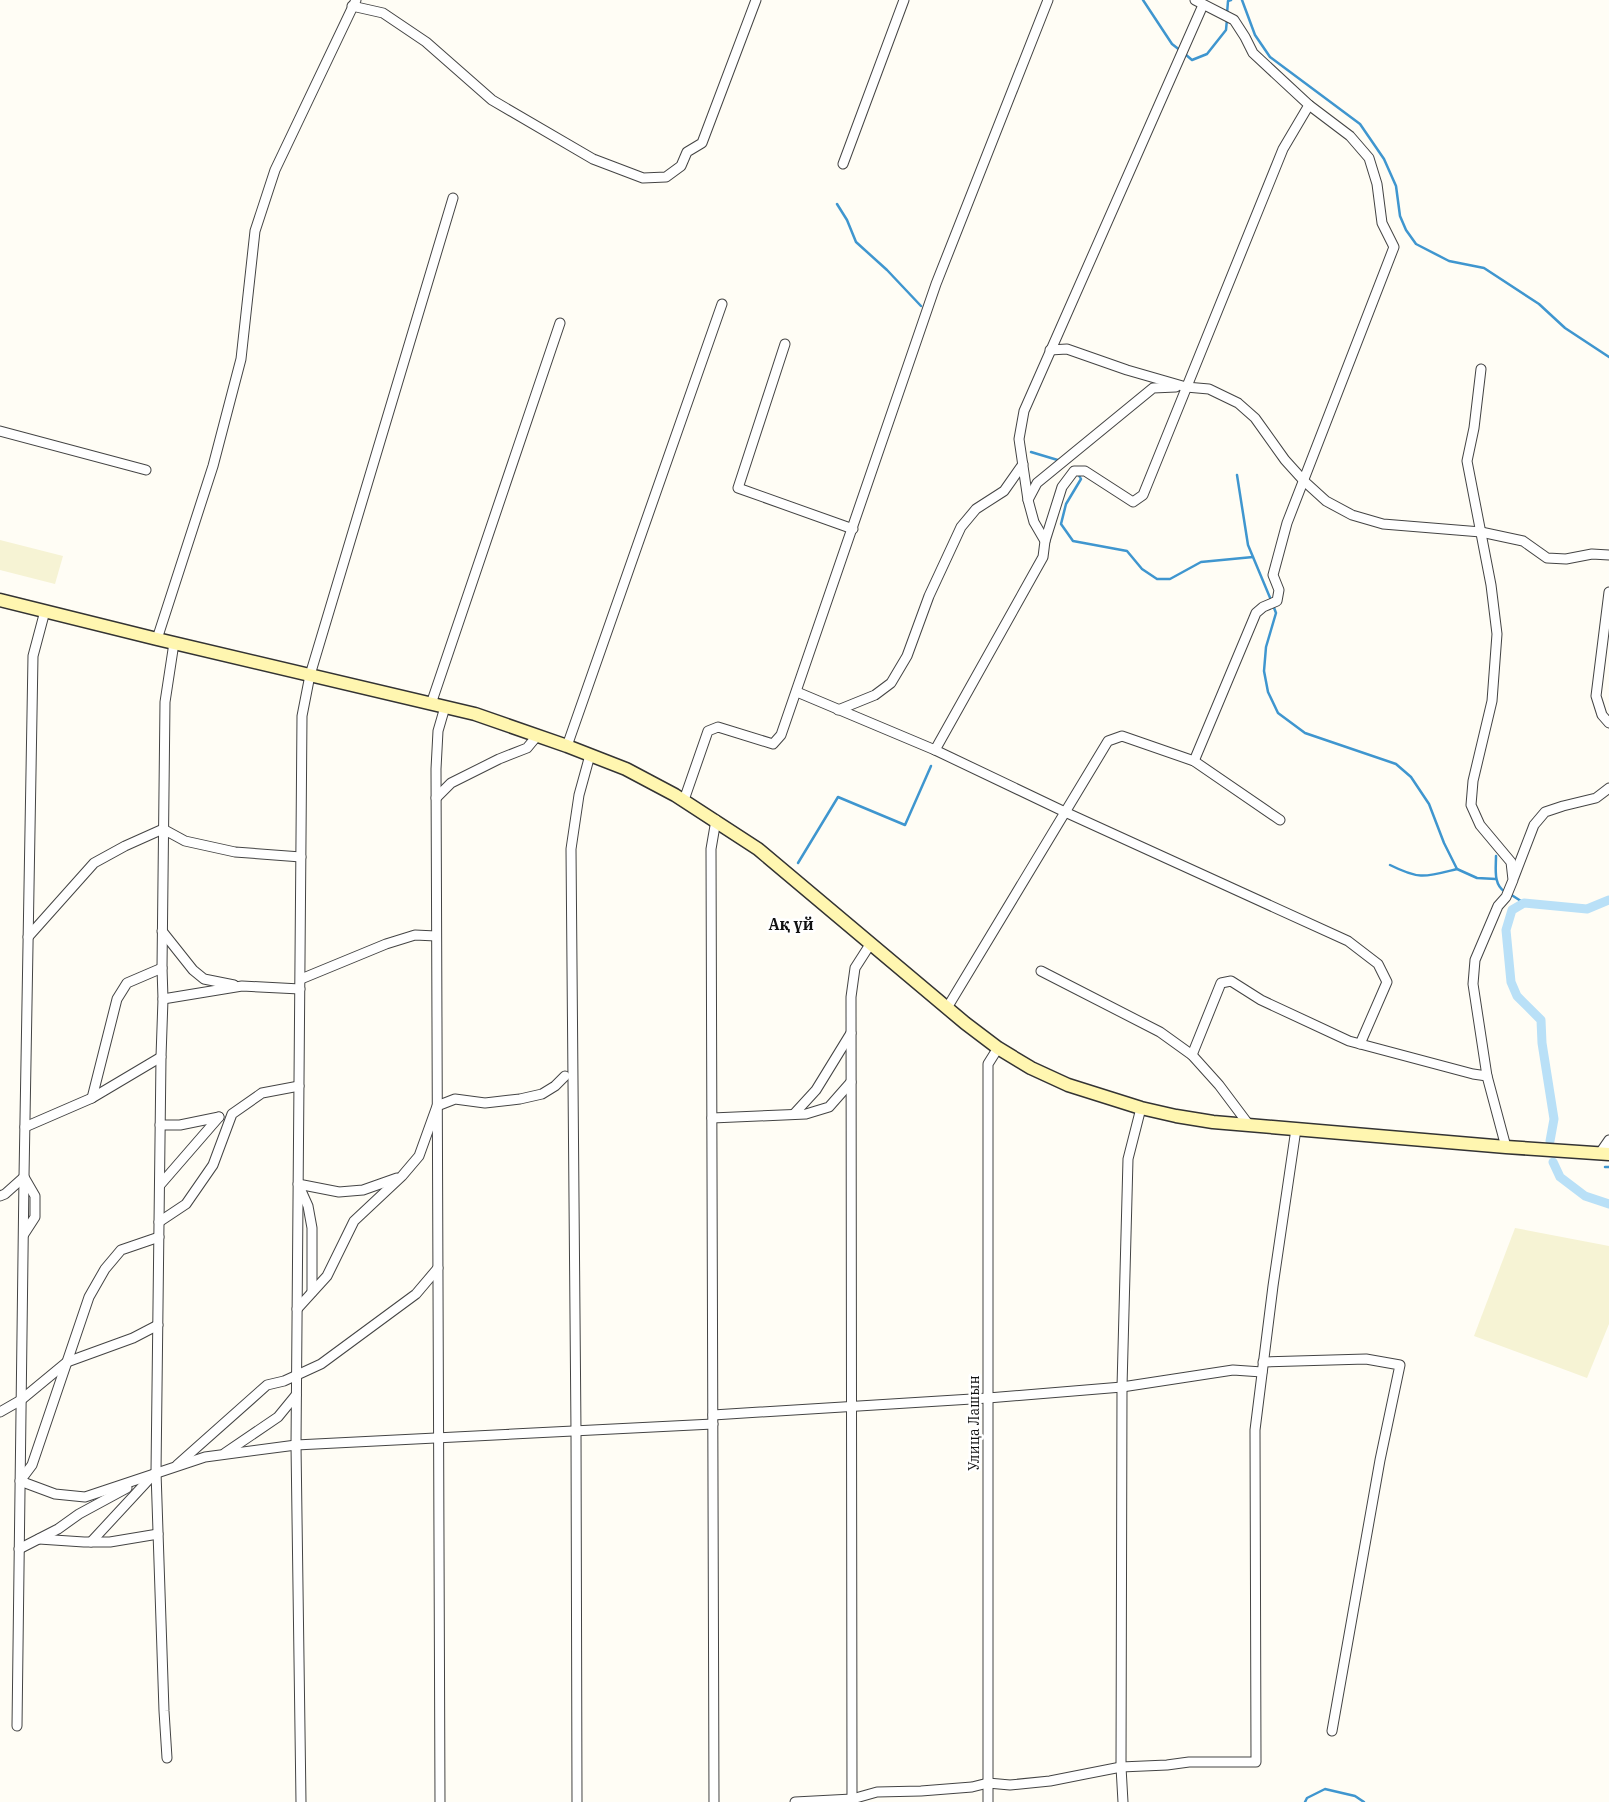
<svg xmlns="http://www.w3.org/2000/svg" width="1609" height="1802" viewBox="0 0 1609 1802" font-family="'IBM Plex Serif',serif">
<rect width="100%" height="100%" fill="#fffdf5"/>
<g fill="#f6f3d4">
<polygon points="0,540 63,556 55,584 0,570"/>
<polygon points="1515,1228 1609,1246 1609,1324 1587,1378 1474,1336"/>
</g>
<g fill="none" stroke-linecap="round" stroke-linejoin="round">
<g stroke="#3f96cf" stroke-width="2.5">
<polyline points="1143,0 1172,44 1181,51"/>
<polyline points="1242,0 1255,35 1270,57 1360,124 1384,159 1396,186 1400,216 1406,230 1416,244 1449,261 1484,268 1539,304 1565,328 1609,357"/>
<polyline points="1227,14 1228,1 1231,0"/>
<polyline points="1185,54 1192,60 1207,54 1226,30 1227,19"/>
<polyline points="837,204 847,220 856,242 887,270 921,306"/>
<polyline points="1031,452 1061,461"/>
<polyline points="1077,472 1081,479 1066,504 1061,524 1073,541 1127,551 1142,569 1157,579 1170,579 1201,562 1253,557"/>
<polyline points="1237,475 1248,545 1271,600"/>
<polyline points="1273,605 1276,613 1266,647 1264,671 1268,692 1278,713 1305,733 1396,764 1411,777 1429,804 1444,843 1457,869 1477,878 1496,879"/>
<path d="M1496,856C1496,869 1493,884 1505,892"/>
<polyline points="798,863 838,797 905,825 931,766"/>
<path d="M1390,865C1420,880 1425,877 1457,869"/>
<polyline points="1510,894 1524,903"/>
<polyline points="1605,1167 1609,1167"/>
<polyline points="1305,1802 1307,1798 1325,1789 1355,1796 1364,1802"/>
</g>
<g stroke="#b9e0f7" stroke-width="9">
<polyline points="1550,1141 1554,1119 1542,1043 1541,1020 1517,996 1511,982 1506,930 1512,910 1524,903 1587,909 1609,900"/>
<polyline points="1553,1162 1560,1177 1585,1196 1609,1204"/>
</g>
<defs>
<g id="minor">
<polyline points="352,6 383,13 426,42 492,100 593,159 643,178 666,177 681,166 687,152 702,143 756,0"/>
<polyline points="843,164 904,0"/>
<polyline points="785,344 738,488 853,529"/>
<polyline points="1050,350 1067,349 1127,370 1186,387 1209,389 1238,403 1255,418 1285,460 1304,481 1326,501 1352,515 1383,524 1481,532 1523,541 1547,558 1566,559 1592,554 1609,555"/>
<polyline points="1481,369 1474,428 1467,461 1491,585 1497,634 1492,701 1473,781 1471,805 1480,825 1511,862 1513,880 1506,897 1498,906 1475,960 1473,984 1487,1076 1506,1147"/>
<polyline points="0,431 146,470"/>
<polyline points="1028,500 1037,483 1153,388 1176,387"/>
<polyline points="1045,541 1062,487 1074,471 1085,471 1133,502 1143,495 1283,149 1309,105"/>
<polyline points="1609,592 1596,696 1602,715 1609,723"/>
<polyline points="157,639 213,466 241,359 255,231 275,170 356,0"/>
<polyline points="797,692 935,750 1065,812 1348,941 1378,964 1387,982 1360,1044"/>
<polyline points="431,704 560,323"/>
<polyline points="838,710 875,695 891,683 907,656 929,596 961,527 976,509 1004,491 1023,464"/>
<polyline points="567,746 722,304"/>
<polyline points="935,750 1043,557 1045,541 1034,522 1028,500 1019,439 1024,411 1203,5"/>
<polyline points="1194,761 1256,613 1263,607 1277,601 1279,590 1273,575 1287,523 1394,247 1382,223 1377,184 1369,158 1350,136 1309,105 1253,53 1245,37 1234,20 1195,0"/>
<polyline points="436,798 451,783 499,759 527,748 537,736"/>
<polyline points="684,800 708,731 718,727 773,744 781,735 936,284 1048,0"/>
<polyline points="1514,877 1534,825 1545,812 1563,806 1596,798 1609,788"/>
<polyline points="162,931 193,970 204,979 234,985"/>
<polyline points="28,937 94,863 125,846 163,829 185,841 235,852 301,857"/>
<polyline points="1041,971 1160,1032 1192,1055 1219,1085 1249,1125"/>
<polyline points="301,979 386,944 415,935 436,936"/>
<polyline points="163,999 242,986 300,989"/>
<polyline points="947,1008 1108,741 1122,736 1194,761 1280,820"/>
<polyline points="1192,1055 1221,983 1231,981 1261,1000 1349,1041 1473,1074 1487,1076"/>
<polyline points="92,1098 117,999 127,983 162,968"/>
<polyline points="794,1114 816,1090 851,1033"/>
<polyline points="712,1118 806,1114 829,1107 851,1082"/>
<polyline points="160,1125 180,1125 219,1117"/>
<polyline points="25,1127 92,1098 161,1057"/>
<polyline points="1600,1153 1609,1140"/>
<polyline points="298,1184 339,1192 363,1190 397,1178"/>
<polyline points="160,1185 219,1117"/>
<polyline points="299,1186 308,1206 312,1228 312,1292"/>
<polyline points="0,1196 5,1194 24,1177 35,1196 35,1217 24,1234"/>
<polyline points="159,1222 186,1204 213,1165 232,1114 262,1093 299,1086"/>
<polyline points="159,1237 121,1250 105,1269 89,1297 32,1465 20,1481 55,1494 85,1497 205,1457 296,1445 713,1424"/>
<polyline points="297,1309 327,1276 354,1221 402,1176 419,1156 437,1106 455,1099 485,1103 520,1099 542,1094 555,1086 565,1076"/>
<polyline points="1263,1362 1366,1359 1400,1365 1380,1460 1332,1731"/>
<polyline points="0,1412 21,1400 67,1362 133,1338 158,1325"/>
<polyline points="713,1415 988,1398 1122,1387 1233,1370 1262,1372"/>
<polyline points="225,1453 278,1417 296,1395"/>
<polyline points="177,1465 267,1385 284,1381 321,1364 416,1294 438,1268"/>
<polyline points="39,1539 84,1542 110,1542 158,1534"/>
<polyline points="91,1542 154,1474"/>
<polyline points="19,1549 58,1529 79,1514 127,1488"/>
<polyline points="17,1726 24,1177 33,656 45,611"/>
<polyline points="167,1758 164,1711 156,1472 161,1057 163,999 162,968 165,702 174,643"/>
<polyline points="301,1802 296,1445 302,716 310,675 453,198"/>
<polyline points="440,1802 436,769 438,731 445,707"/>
<polyline points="577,1802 576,1431 571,849 579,795 590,755"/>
<polyline points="714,1802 711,849 716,820"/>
<polyline points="795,1802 852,1799 877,1792 921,1791 972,1787 988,1783 1010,1785 1050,1781 1121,1767 1167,1765 1189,1762 1256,1762 1255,1430 1273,1286 1296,1129"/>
<polyline points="852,1802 851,997 855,968 871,943"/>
<polyline points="988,1802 988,1064 998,1048"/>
<polyline points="1123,1802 1121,1767 1122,1387 1128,1159 1141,1108"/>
</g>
<polyline id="secondary" points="0,600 157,639 475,714 567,746 626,769 675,795 758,849 965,1023 998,1048 1031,1068 1068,1085 1141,1108 1176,1116 1213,1122 1506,1147 1609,1154"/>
</defs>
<use href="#minor" stroke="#444" stroke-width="11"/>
<use href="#secondary" stroke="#333" stroke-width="15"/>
<use href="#minor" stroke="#fff" stroke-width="9"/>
<use href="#secondary" stroke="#fff6b0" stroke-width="12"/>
</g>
<g text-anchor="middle" stroke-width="5" stroke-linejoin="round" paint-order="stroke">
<g font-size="14" fill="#111" stroke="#fff">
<text transform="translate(974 1423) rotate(-90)" y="5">Улица Лашын</text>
</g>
<g font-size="16" font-weight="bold" fill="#111" stroke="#fff">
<text x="791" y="930">Ақ үй</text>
</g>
</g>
</svg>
